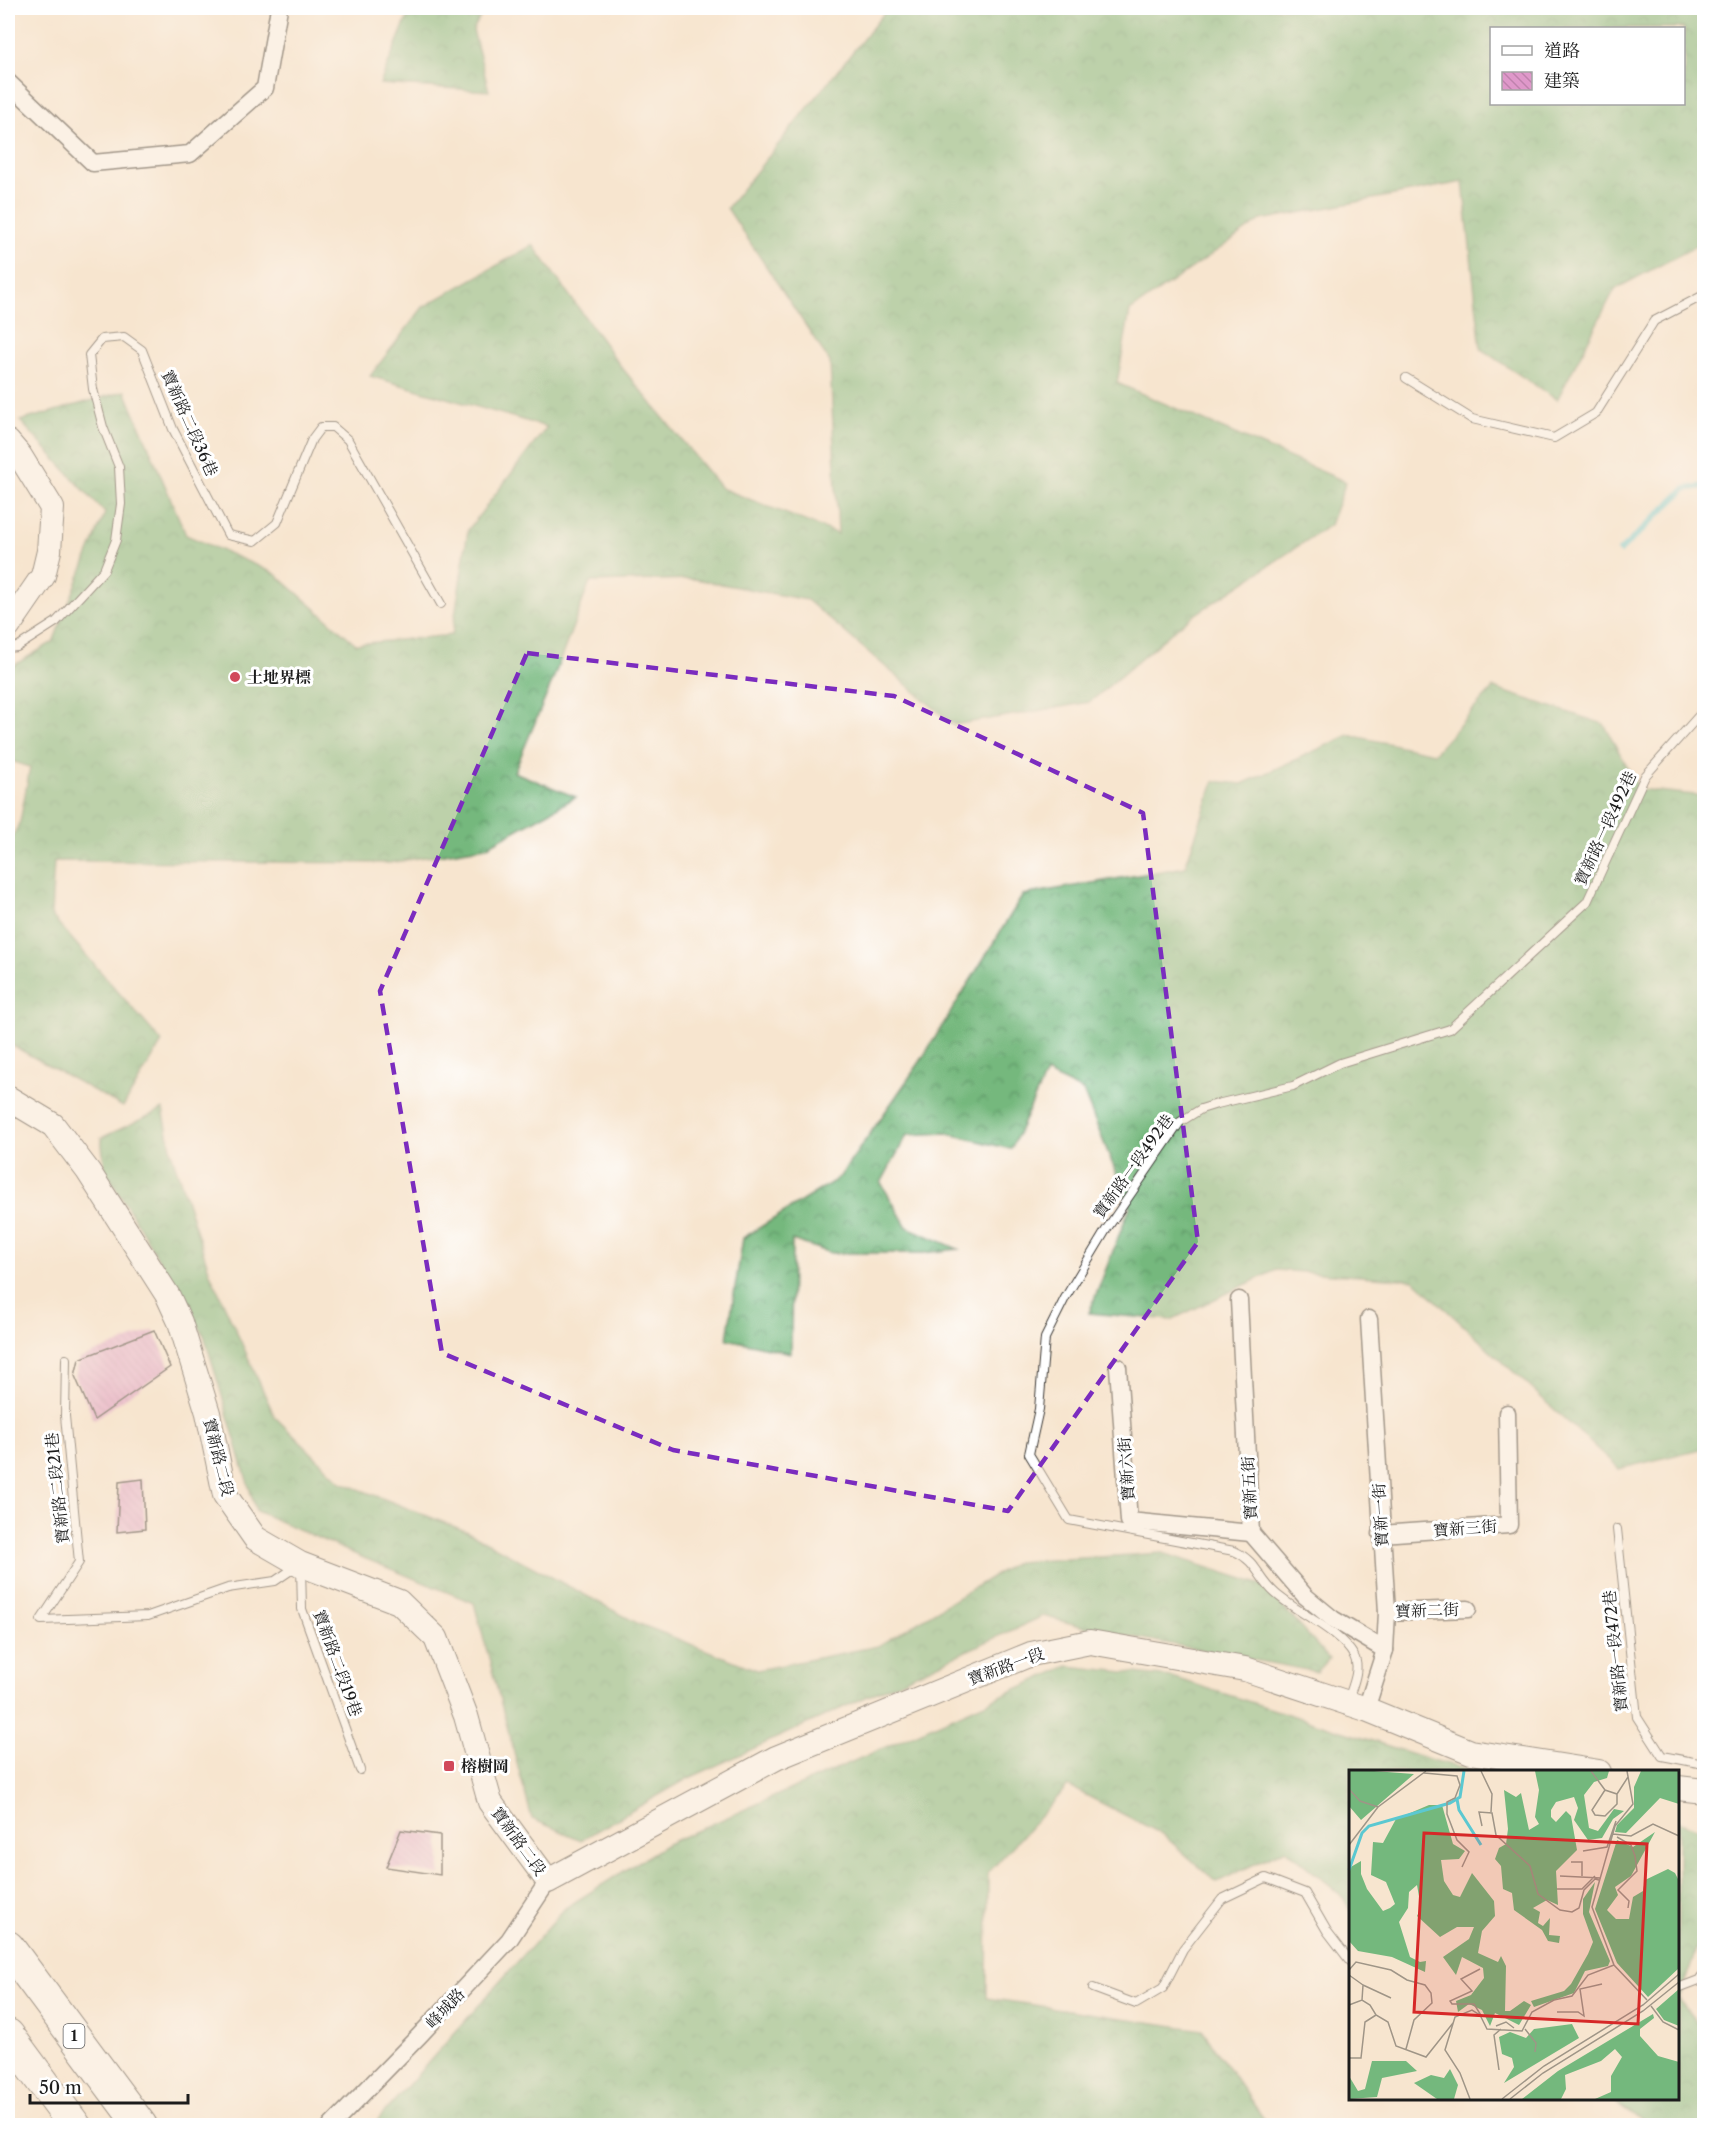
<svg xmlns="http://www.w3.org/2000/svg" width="1712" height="2133" viewBox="0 0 1712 2133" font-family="'Libre Caslon Text','Noto Serif TC',serif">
<defs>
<pattern id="forest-crowns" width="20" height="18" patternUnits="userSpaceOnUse" patternTransform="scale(1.5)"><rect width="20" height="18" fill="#74b87d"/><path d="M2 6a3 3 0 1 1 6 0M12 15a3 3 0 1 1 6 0" fill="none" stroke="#5e9566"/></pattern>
<pattern id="building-back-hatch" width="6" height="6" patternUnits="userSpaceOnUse" patternTransform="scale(1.5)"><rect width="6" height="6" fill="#df98ca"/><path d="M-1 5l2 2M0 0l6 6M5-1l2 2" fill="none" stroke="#bf82ad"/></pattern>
</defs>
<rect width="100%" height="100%" fill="#fff"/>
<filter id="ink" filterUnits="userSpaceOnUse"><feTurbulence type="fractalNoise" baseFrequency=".0167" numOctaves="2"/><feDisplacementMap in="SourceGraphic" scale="12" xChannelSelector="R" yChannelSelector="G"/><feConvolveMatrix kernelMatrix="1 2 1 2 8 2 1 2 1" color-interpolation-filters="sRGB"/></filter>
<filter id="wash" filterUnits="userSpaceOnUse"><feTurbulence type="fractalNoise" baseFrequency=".008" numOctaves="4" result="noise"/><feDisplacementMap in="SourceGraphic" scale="24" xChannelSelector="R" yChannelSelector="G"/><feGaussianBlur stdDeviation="1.35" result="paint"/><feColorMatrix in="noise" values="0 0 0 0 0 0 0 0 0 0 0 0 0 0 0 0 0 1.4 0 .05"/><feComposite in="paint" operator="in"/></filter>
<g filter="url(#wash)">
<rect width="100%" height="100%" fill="#f7e5cf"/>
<g fill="url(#forest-crowns)" stroke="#486a4c" stroke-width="1.5" fill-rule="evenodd">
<polygon points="411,8 485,8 473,30 489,91 380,84"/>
<path d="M888,8H988L996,11L1013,8H1704V242L1615,289L1557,400L1481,349L1463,182L1261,220L1130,311L1117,383L1346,482L1330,525L1184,622L1090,702L954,725L807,600L694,579L590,582L550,687L514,772L576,797L486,847L389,863L54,861L51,915L162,1042L123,1107L8,1043V845L20,822L30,767L8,760V669L53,642L105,513L20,421L125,391L186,535L274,573L356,644L452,635L468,530L547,427L370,376L423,307L533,245L619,364L721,488L838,534L830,362L727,208ZM1492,28H1684V104H1492Z"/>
<polygon points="1493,688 1604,724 1639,789 1704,796 1704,1448 1619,1469 1414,1280 1276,1270 1171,1320 1089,1313 1130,1207 1083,1091 1046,1073 1011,1149 946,1133 907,1135 881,1183 907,1227 958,1249 923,1253 831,1253 792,1240 791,1353 727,1339 743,1238 839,1178 920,1062 1023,895 1185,867 1214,781 1242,784 1349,735 1434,753"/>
<polygon points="163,1109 173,1158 210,1273 275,1417 341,1482 468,1532 637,1623 757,1670 878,1646 1016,1562 1163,1553 1265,1586 1329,1659 1317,1672 1092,1629 1043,1616 687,1779 581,1840 532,1819 474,1603 359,1556 256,1511 204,1335 105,1170 101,1138"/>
<polygon points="1068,1666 1172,1677 1432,1760 1478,1771 1350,1772 1350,1911 1343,1897 1286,1849 1217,1882 1162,1834 1068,1786 988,1873 987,1998 1202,2030 1266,2122 1295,2125 373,2125 565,1908 667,1844"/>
<polygon points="1678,1821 1704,1831 1704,1927 1679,1999 1704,2031 1704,2125 1647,2125 1611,2099 1678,2098"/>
</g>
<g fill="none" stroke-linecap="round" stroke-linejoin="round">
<polyline stroke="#5bc8d1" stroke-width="6" points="1620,551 1685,489 1704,486"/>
</g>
<g id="blocks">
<g fill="url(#building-back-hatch)">
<polygon points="154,1330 170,1367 94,1420 75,1376 79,1359"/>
<polygon points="143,1479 145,1529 117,1532 119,1482"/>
<polygon points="401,1830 440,1835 440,1875 386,1867"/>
</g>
</g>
</g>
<g filter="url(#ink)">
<use href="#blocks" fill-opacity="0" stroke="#3d3a37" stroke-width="1.5"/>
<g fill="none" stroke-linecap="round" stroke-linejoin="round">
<defs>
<g id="lane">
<polyline points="1406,378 1472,419 1554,438 1596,413 1654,321 1704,295"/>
<polyline points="8,648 17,647 56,622 104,570 116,540 121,504 119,467 103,427 93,389 89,355 102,339 124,337 142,350 173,429 228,535 255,541 277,523 312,439 321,427 333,427 348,440 441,604"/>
<polyline points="66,1359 65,1416 79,1562 41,1620 148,1616 228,1588 275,1581 297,1566"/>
<polyline points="1617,1529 1637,1717 1662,1756 1704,1764"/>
<polyline points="301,1567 302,1609 360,1770"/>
<path d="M1348,1700C1352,1687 1361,1669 1354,1656C1339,1630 1297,1613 1275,1593C1258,1578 1257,1561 1234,1551L1069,1520L1029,1454L1039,1409L1045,1338L1065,1298L1106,1230L1180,1122L1201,1109L1217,1104L1293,1086L1340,1063L1450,1029L1587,902L1645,776L1704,710"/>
<polyline points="1093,1988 1136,2004 1163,1988 1183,1949 1222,1899 1266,1878 1305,1893 1327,1931 1350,1961"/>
<polyline points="1678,1988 1699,1980 1704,1973"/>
</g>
<g id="street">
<polyline points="8,82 93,163 190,154 265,88 279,8"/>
<polyline points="1239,1300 1251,1533 1305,1596 1333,1619 1385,1650"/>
<polyline points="1118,1367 1129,1521 1251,1533"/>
<polyline points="1381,1534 1509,1525 1507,1413"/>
<polyline points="1387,1612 1468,1609"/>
<polyline points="1366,1709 1385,1650 1387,1612 1369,1319"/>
<polyline points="331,2126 419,2036 509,1940 548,1881"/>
</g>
<g id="secondary">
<polyline points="8,442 20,456 52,508 49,551 43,576 8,627"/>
<polyline points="8,1098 53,1125 88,1171 168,1296 180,1322 208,1413 225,1495 255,1538 300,1564 399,1602 436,1638 466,1716 490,1802 548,1881 776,1758 1031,1654 1090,1642 1245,1669 1366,1709 1471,1752 1599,1772"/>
<polyline points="1678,1788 1704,1791"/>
</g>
<g id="highway">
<polyline points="8,1947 141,2126"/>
<polyline points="8,2035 75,2126"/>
</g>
</defs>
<use href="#lane" stroke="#3d3a37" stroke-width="10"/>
<use href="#street" stroke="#3d3a37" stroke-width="19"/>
<use href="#secondary" stroke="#3d3a37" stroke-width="26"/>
<use href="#highway" stroke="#3d3a37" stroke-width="34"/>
<use href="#lane" stroke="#fff" stroke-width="8"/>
<use href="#street" stroke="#fff" stroke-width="16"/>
<use href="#secondary" stroke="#fff" stroke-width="24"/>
<use href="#highway" stroke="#fff" stroke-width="32"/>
</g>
</g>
<path d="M0 0H1712V2133H0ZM527,653L894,696L1143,813L1198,1242L1008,1511L673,1450L442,1353L380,991Z" fill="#f7e5cf" fill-opacity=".55" fill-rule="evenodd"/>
<path fill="none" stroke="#7b2cbf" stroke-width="4.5" stroke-dasharray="12 8" stroke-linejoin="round" d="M527,653L894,696L1143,813L1198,1242L1008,1511L673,1450L442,1353L380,991Z"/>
<g fill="#d1495b" stroke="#fff" stroke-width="2">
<circle cx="235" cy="677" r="6"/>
<rect x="443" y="1760" width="12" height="12" rx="3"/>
</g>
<g text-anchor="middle" stroke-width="6" stroke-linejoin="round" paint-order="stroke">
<rect fill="#fff" stroke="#606060" stroke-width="1.5" x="63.5" y="2024" width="21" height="24" rx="4.5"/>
<g font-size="15" font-weight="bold" fill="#1c1c1c">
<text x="74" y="2041">1</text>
</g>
<g font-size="16" fill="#1c1c1c" stroke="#fff">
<text transform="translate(190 423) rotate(66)" y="6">寶新路二段36巷</text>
<text transform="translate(1605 828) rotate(-65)" y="6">寶新路一段492巷</text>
<text transform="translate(1133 1166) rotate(-54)" y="6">寶新路一段492巷</text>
<text transform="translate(219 1457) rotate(76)" y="6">寶新路二段</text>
<text transform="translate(1126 1469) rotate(-94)" y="6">寶新六街</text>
<text transform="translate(57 1488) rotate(-96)" y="6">寶新路二段21巷</text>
<text transform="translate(1249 1488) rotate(-93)" y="6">寶新五街</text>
<text transform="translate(1380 1515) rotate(-93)" y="6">寶新一街</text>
<text transform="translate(1465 1528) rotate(-4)" y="6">寶新三街</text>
<text transform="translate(1427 1610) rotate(-2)" y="6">寶新二街</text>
<text transform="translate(1615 1651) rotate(-96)" y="6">寶新路一段472巷</text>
<text transform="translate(338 1663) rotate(70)" y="6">寶新路二段19巷</text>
<text transform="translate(1006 1666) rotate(-20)" y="6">寶新路一段</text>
<text transform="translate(519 1841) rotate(54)" y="6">寶新路二段</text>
<text transform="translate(445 2008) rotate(-47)" y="6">峰城路</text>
</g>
<g font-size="16" font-weight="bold" fill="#1c1c1c" stroke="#fff" text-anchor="start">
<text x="247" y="683">土地界標</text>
<text x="461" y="1772">榕樹岡</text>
</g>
</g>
<g transform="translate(1349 1770)">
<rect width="330" height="330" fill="#f7e5cf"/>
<path d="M0,1H25L65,4L12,50L0,36ZM186,1H260L258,8L245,12L235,25L240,58L249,61L265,39L275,41L264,49L253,68L239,70L225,50L229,38L225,27L207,32L202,40V47L207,52L217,41L222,46L228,80L207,101L209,135L198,130L184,138L191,142L189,153L194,156L201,148L200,165L211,166L210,173L199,171L193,160L165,140L163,123L154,119L152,96L146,89L150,78L157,74L159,59L155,20L167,27L172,23L180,60L190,54L186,47L190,20ZM292,1H330V34L311,28L277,63L266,62L268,55L285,38V17ZM80,35H93L104,74L116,81L110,89L92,90L95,111L104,125L111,127L123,103L145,131L146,146L133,161L129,183L149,192L152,186L157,196L156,241H161L175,231L182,235L170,255L146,243L141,256L133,240L120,234L109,242L107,231L122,225L135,208L134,198L113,187L107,205L94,187L120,169L125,157H108L91,167L68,146L72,138L68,115L60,122L59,138L50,152L61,187L71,192L77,191L76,202L43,187L9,181L0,171V98L12,91V104L18,119L34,141L41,138L46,134L37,112L22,105L24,72L34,73L47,49ZM306,62L282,106L266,117L269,125L258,140L267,149H280L284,127L294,121L296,110L319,99L326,103L330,111V198L299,227L268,193L246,139L268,70L284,77ZM246,112L240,142L261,191L259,196L236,201L225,223L185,237L182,231L215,221L222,214L239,184L244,172L234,144V129ZM330,219V256L315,250L307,239ZM304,244L305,248L291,259V266L309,286L330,292V329H246L262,322V306L273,287L266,279L252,291L216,305L217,319L212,329H173L209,301ZM223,254L230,268L155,313L165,297L163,288L153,284L150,267L161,262L177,268L185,259ZM23,291H57L68,301L33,308L28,327L0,329V306L9,321L16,319ZM101,299L109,315L105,329H88L65,313L82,305L95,308Z" fill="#74b87d"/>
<path fill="none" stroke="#5bc8d1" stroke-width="3" d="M108,29L110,40L132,75M0,100L13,63L20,56L101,33L111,27L115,1"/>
<path fill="none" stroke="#9f9587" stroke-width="1.5" d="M132,1L143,24L142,42M242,1L256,20L268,24L279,7M278,1L284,34L266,56L243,137L265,195L298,230M75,3L108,6L111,15L106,28L98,32V44L108,70L120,82L113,97M0,19L11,31L29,37M256,20L243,40L246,45L256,46L268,34V24M133,56L130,42L143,43L147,65L181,96L189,124L211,140L223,142L230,138L235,120L246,109L250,110M264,64L282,66L304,54L330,66M268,67L282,75L286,86L288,101L269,120L280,131L279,138M0,75L29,37L77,1M234,81L258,77L267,51M222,92H233V106M211,106L252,108M208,119H233L246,106M131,199L112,209L123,221L101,231L103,234H125L133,247M0,200L7,192L42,200L58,210L76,215L82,223L83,233L65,250L57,279M0,205L14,215L13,230M14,215L42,228M0,235L13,230L21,235L27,245L39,252L47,276L77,287L104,253M302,236L314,252L330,260M208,242H229L235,246L231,219L253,214M147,256L157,252L165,258M176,259L187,273L186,282M0,288H12L16,252L27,245M150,300L145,265L152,259M121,329L111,303L96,280L106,247L123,240L131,245L138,259L173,261L183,242L205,230L223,226L239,205L265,195M153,329L195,296L294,235L330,204M161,329L194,303L294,241L330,212"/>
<path fill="#d62828" fill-opacity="0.15" stroke="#d62828" stroke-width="3" d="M75,63L298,74L289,254L65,242Z"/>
<rect width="330" height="330" fill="none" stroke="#1c1c1c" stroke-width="3"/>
</g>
<rect width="1712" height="2133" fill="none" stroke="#fff" stroke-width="30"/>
<rect x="1490" y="27" width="195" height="78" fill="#ffffff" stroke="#a4a4a4" stroke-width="1.5"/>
<rect x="1502" y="46" width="30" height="9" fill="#ffffff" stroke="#a4a4a4" stroke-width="1.5"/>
<text x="1544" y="57" font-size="18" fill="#1c1c1c">道路</text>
<rect x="1502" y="72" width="30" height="18" fill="url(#building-back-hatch)" stroke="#a4a4a4" stroke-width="1.5"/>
<text x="1544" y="87" font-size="18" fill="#1c1c1c">建築</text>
<path d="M30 2094v9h158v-9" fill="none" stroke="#1c1c1c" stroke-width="3"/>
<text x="39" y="2094" font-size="18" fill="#1c1c1c" stroke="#ffffff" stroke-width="4.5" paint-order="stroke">50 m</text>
</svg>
